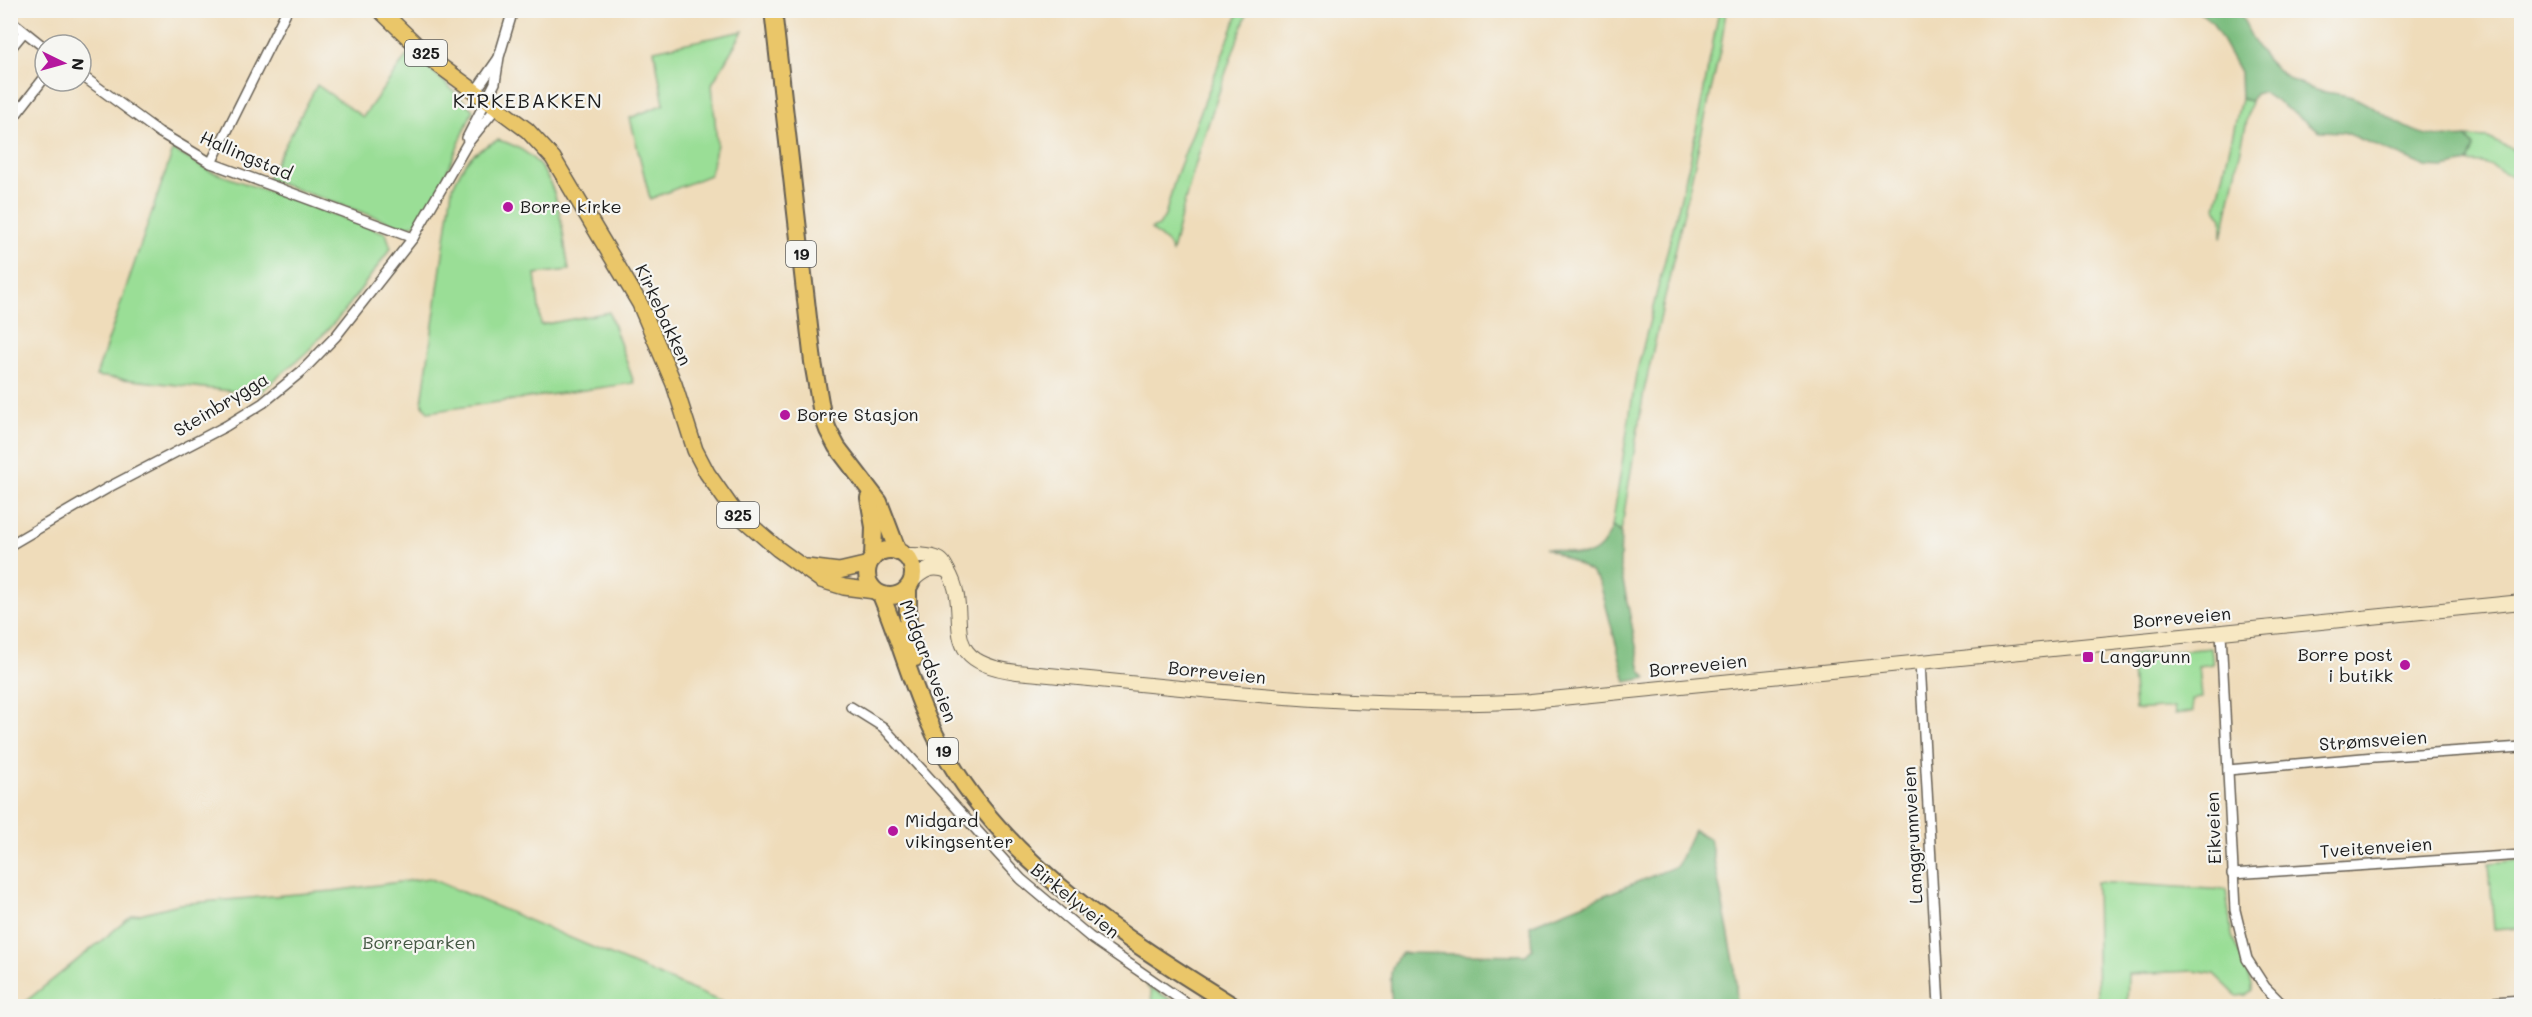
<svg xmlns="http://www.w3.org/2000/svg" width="2532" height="1017" viewBox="0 0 2532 1017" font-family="Mali,sans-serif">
<rect width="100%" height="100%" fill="#f6f6f2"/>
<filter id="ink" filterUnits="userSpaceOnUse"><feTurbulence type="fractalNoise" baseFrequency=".0167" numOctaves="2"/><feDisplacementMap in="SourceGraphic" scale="12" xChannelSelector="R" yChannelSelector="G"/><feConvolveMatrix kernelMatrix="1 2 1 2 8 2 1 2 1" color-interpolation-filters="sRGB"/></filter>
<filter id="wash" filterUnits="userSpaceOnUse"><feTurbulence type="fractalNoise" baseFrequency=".008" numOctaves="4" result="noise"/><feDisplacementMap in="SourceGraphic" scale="24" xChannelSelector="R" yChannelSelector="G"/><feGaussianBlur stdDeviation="1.35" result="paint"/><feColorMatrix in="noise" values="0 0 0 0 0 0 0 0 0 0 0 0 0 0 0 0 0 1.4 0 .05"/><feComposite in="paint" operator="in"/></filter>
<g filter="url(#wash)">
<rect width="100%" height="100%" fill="#efdcba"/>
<g fill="#9ade96" stroke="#5b7d59" stroke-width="1.5">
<path d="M1239,11H1248C1219,90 1191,169 1172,252L1168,244L1151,229L1159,226L1165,216L1175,179Z"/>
<polygon points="1719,11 1726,11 1721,46 1644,391 1621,532 1612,527 1636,375 1691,157"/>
<polygon points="743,31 712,84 717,144 710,175 650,199 630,118 664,104 654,50"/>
<path d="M411,50L473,110C463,133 434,211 415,224C411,226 406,226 401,226L267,179L317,85L363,117Z"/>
<polygon points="2241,99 2251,101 2222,238 2222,218 2216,207"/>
<path d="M2467,137L2488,138L2521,153V178C2502,177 2493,159 2468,163L2474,147Z"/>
<path d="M498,140C561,156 559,217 569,270L535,274L541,325L609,312L634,383L428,412L422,403L452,189C464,161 470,153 498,140Z"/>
<polygon points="173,150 210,171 386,233 391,248 344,312 307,352 258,394 96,376"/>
<polygon points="2211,648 2213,664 2199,666 2202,698 2192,699 2193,712 2175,714 2174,707 2135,710 2131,655"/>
<polygon points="2521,860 2521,928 2494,930 2489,863"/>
<polygon points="429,878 731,1006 20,1006 132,916 179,904 333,891"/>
<polygon points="2096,882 2226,890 2232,936 2252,984 2252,990 2246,995 2237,996 2214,974 2194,971 2128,974 2127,1006 2098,1006"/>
<polygon points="1146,985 1181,1006 1152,1006 1151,991"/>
</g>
<g fill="#7bbd7f" stroke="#4c6c4e" stroke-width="1.5">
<path d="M2198,11H2240C2254,50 2275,78 2316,90C2330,94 2344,93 2357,99C2403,122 2411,141 2467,137L2474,146L2468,163L2443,168L2426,167L2344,132L2320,131L2262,92L2255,94L2251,101L2241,99L2240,72L2212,22Z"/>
<path d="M1612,527L1621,532L1620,566L1641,671L1647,678L1626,682L1600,583L1590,571L1545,547C1580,554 1596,567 1612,527Z"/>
<path d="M1694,830L1710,839L1735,966L1737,1006H1392C1391,987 1386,967 1402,953L1526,955L1532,949L1530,925L1677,866Z"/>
</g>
</g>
<g filter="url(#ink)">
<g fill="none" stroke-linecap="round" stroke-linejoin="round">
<defs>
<g id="street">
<polyline points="10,20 45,48"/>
<polyline points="10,49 24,32"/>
<polyline points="81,75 159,132 211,163 413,238"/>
<polyline points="475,92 498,59"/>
<polyline points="10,122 45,77"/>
<polyline points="467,138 495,83 499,57 513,10"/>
<polyline points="211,163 287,10"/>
<polyline points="10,545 111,486 226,426 263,403 302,371 336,336 413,238 467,144 496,108"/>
<polyline points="2221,633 2235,910 2247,959 2265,987 2284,1006"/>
<polyline points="1920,662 1939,1006"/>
<polyline points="851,707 883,727 1021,879 1090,937 1190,1006"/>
<polyline points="2228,770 2374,757 2522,747"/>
<polyline points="2232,874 2522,855"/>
<polyline points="2438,1006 2522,1000"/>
</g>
<g id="secondary">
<path d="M904,555C914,555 927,554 936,558C943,560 945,565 948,571C975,616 930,661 1017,672C1188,688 1359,711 1531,701L2522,602"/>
<path d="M912,581C924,570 932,565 948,571"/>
</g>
<g id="primary">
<polyline points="380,10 432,60 527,130 553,158 640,304 674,384 695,450 707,473 733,510 778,549 821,580 844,587 875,591"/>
<polyline points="807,567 839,571 869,564"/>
</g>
<g id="highway">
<polyline points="773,10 813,362 822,414 828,430 837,447 879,502 898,552"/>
<polyline points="869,498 874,527 873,558"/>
<circle cx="890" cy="573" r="23"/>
<polyline points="908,588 908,625 915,658"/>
<path d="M881,595C904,650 917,707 948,759C1011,868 1129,941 1233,1006"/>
</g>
</defs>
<use href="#street" stroke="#665f53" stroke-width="12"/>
<use href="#secondary" stroke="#665f53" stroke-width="16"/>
<use href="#primary" stroke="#665f53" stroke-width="18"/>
<use href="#highway" stroke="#665f53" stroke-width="20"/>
<use href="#street" stroke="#fff" stroke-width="9"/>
<use href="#secondary" stroke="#f7e8c3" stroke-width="14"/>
<use href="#primary" stroke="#eac669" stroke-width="15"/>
<use href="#highway" stroke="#eac669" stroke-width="16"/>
</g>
</g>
<g fill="#b5179e" stroke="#f6f6f2" stroke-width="2">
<circle cx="508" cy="207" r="6"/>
<circle cx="785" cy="415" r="6"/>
<rect x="2082" y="651" width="12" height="12" rx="3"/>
<circle cx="2405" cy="665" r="6"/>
<circle cx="893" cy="831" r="6"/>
</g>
<g text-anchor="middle" stroke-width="4.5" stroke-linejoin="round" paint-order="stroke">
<g fill="#f6f6f2" stroke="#5d5d5c" stroke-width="1.5">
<rect x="405" y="40" width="42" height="26" rx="4.5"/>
<rect x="786" y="241" width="30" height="26" rx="4.5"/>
<rect x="717" y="502" width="42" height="26" rx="4.5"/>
<rect x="928" y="738" width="30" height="26" rx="4.5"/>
</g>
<g font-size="16" font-weight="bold" fill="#1c1c1c">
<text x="426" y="59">325</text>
<text x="801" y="260">19</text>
<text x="738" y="521">325</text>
<text x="943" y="757">19</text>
</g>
<g font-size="18" fill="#1c1c1c" stroke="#f6f6f2">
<text transform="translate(246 156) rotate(23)" y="6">Hallingstad</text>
<text transform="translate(663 315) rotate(65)" y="6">Kirkebakken</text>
<text transform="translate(221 405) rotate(-31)" y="6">Steinbrygga</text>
<text transform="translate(2182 618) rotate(-5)" y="6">Borreveien</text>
<text transform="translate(928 661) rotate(69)" y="6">Midgardsveien</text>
<text transform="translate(1698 666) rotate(-6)" y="6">Borreveien</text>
<text transform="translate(1217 673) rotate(6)" y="6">Borreveien</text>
<text transform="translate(2373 741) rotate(-4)" y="6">Strømsveien</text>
<text transform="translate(2214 828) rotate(-92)" y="6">Eikveien</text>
<text transform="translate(1913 835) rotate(-93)" y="6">Langgrunnveien</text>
<text transform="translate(2376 848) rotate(-4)" y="6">Tveitenveien</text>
<text transform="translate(1075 901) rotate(39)" y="6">Birkelyveien</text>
</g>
<g font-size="18" fill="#1c1c1c" stroke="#f6f6f2" text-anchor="start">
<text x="520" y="213">Borre kirke</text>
<text x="797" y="421">Borre Stasjon</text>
<text x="2393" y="661" text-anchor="end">Borre post<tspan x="2393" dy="21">i butikk</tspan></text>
<text x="2100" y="663">Langgrunn</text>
<text x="905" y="827">Midgard<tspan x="905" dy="21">vikingsenter</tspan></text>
</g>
<g font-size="18" fill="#425641" stroke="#f6f6f2">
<text x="419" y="949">Borreparken</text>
</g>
<g font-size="20" letter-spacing="1.5" fill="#1c1c1c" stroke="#f6f6f2">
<text x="528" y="108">KIRKEBAKKEN</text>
</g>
</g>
<rect width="2532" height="1017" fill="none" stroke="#f6f6f2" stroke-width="36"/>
<g transform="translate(63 63) rotate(95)"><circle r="28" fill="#f6f6f2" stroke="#9f9f9c" stroke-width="1.5"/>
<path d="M0-4.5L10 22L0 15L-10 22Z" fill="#b5179e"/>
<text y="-9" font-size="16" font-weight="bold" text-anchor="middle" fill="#1c1c1c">N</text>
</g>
</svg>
